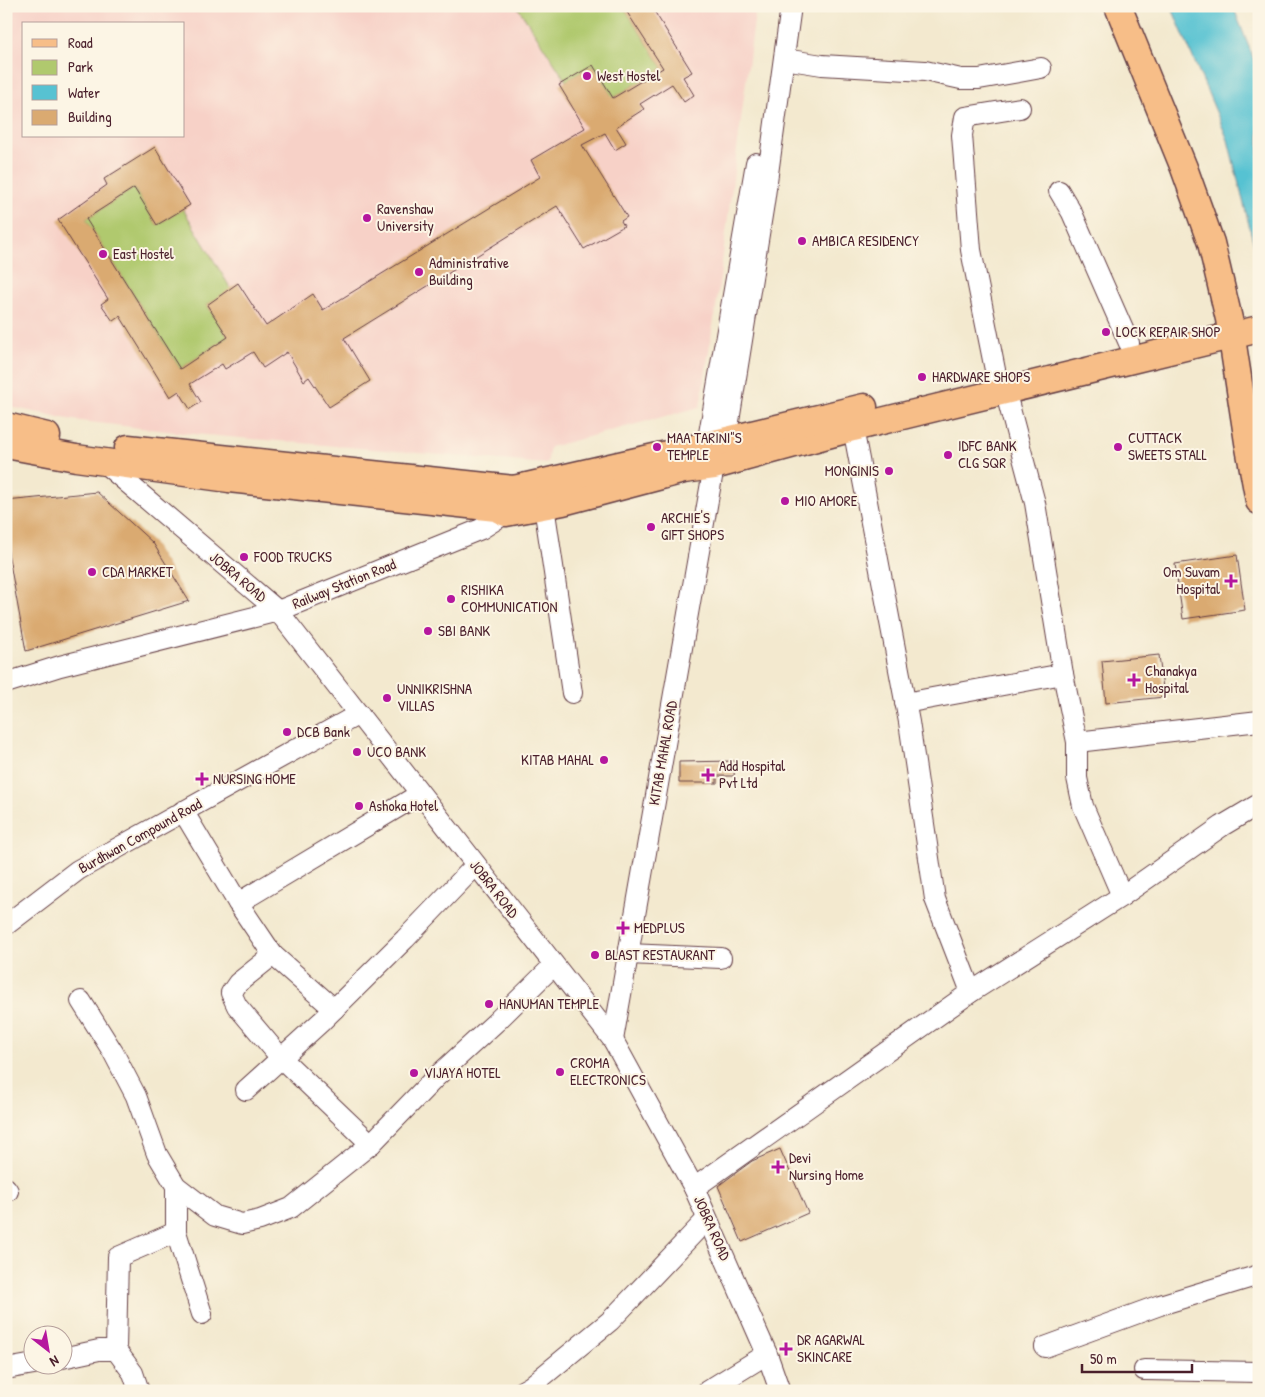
<svg xmlns="http://www.w3.org/2000/svg" width="1265" height="1397" viewBox="0 0 1265 1397" font-family="'Patrick Hand',sans-serif">
<rect width="100%" height="100%" fill="#fcf5e5"/>
<filter id="ink" filterUnits="userSpaceOnUse"><feTurbulence type="fractalNoise" baseFrequency=".02" numOctaves="2"/><feDisplacementMap in="SourceGraphic" scale="10" xChannelSelector="R" yChannelSelector="G"/><feConvolveMatrix kernelMatrix="1 2 1 2 8 2 1 2 1" color-interpolation-filters="sRGB"/></filter>
<filter id="wash" filterUnits="userSpaceOnUse"><feTurbulence type="fractalNoise" baseFrequency=".0096" numOctaves="4" result="noise"/><feDisplacementMap in="SourceGraphic" scale="20" xChannelSelector="R" yChannelSelector="G"/><feGaussianBlur stdDeviation="1.12" result="paint"/><feColorMatrix in="noise" values="0 0 0 0 0 0 0 0 0 0 0 0 0 0 0 0 0 1.4 0 .05"/><feComposite in="paint" operator="in"/></filter>
<g filter="url(#wash)">
<rect width="100%" height="100%" fill="#f3e9cf"/>
<path fill="#f7d1c7" fill-rule="evenodd" d="M6,6H756L717,300L700,407L550,447L547,464L183,433L73,420L6,406ZM24,24H184V136H24Z"/>
<g fill="#b0c96e" stroke="#7d744c">
<polygon points="517,6 623,6 663,68 613,98 593,65 566,81"/>
<polygon points="134,188 157,225 183,209 231,289 207,305 228,337 180,369 86,219"/>
</g>
<polygon fill="#57c2d2" stroke="#50707e" points="1171,6 1233,6 1259,73 1259,265 1228,140"/>
<g id="blocks">
<g fill="#daaa71">
<polygon points="623,6 651,6 692,72 683,77 694,95 684,102 672,84 640,104 644,109 616,127 626,143 615,150 605,133 582,145 627,217 621,221 624,226 584,249 557,206 344,338 370,381 329,407 309,377 304,381 287,352 263,368 253,352 225,369 222,364 190,384 201,402 190,409 179,391 170,397 120,316 113,321 101,304 108,299 58,220 107,185 104,179 155,147 190,205 157,225 134,188 86,219 180,369 228,337 207,305 238,283 266,326 313,294 323,310 540,177 531,160 585,128 559,85 593,65 613,98 663,68"/>
<polygon points="97,492 153,543 189,601 26,651 6,541 6,501"/>
<polygon points="1237,555 1245,610 1183,619 1175,564"/>
<polygon points="1159,655 1164,697 1106,703 1102,661"/>
<polygon points="735,761 734,776 717,776 717,783 679,783 679,762"/>
<polygon points="780,1149 808,1213 742,1242 718,1186 752,1161"/>
</g>
</g>
</g>
<g filter="url(#ink)">
<use href="#blocks" fill-opacity="0" stroke="#633d44" stroke-width="1"/>
<g fill="none" stroke-linecap="round" stroke-linejoin="round">
<defs>
<g id="minor">
<polyline points="784,59 822,65 925,71 961,79 979,79 1041,68"/>
<polyline points="1059,191 1072,213 1129,343"/>
<polyline points="996,375 971,250 962,135 965,117 1020,108"/>
<polyline points="1005,390 1035,503 1063,674 1077,742 1077,778 1083,806 1122,896"/>
<polyline points="853,428 909,722 935,899 971,992"/>
<polyline points="711,457 707,445 756,163"/>
<polyline points="103,462 278,611 613,1040 694,1188 767,1354 780,1391"/>
<polyline points="544,506 572,693"/>
<polyline points="6,683 60,666 278,611 481,529 506,513 510,503"/>
<polyline points="905,703 1063,674"/>
<polyline points="1077,742 1259,721"/>
<polyline points="183,811 238,903 273,955 334,1009"/>
<polyline points="238,903 420,794"/>
<polyline points="6,925 78,870 359,714"/>
<polyline points="628,954 721,958"/>
<polyline points="273,955 238,983 231,993 237,1006 281,1058 371,1144"/>
<polyline points="81,1001 113,1052 136,1096 157,1154 176,1186 215,1216 242,1224 260,1220 291,1208 371,1144 435,1078 496,1022 554,965"/>
<polyline points="613,1040 714,466 726,440 764,203 791,6"/>
<polyline points="246,1090 322,1021 405,939 476,865"/>
<polyline points="176,1186 176,1232 202,1314"/>
<polyline points="6,1188 8,1191"/>
<polyline points="694,1188 971,992 1122,896 1222,826 1259,804"/>
<polyline points="1045,1347 1160,1305 1259,1275"/>
<polyline points="116,1350 118,1257 176,1232"/>
<polyline points="62,1358 99,1350 116,1350 133,1373 139,1391"/>
<polyline points="6,1369 34,1364"/>
<polyline points="1144,1370 1259,1372"/>
<polyline points="522,1391 531,1386 610,1321 707,1219"/>
<polyline points="707,1391 767,1354"/>
</g>
<g id="major">
<polyline points="1118,6 1184,168 1211,243 1229,319 1248,442 1259,501"/>
<polyline points="6,426 47,436"/>
<polyline points="6,445 76,458 229,479 496,508 506,513 563,502 684,470 714,466 853,428 1259,329"/>
<polyline points="128,448 514,489 694,448 864,407"/>
</g>
</defs>
<use href="#minor" stroke="#633d44" stroke-width="22"/>
<use href="#major" stroke="#633d44" stroke-width="29"/>
<use href="#minor" stroke="#fff" stroke-width="20"/>
<use href="#major" stroke="#f7be88" stroke-width="26"/>
</g>
</g>
<g fill="#b5179e" stroke="#fcf5e5" stroke-width="2">
<circle cx="587" cy="76" r="5"/>
<circle cx="367" cy="218" r="5"/>
<circle cx="802" cy="241" r="5"/>
<circle cx="103" cy="254" r="5"/>
<circle cx="419" cy="272" r="5"/>
<circle cx="1106" cy="332" r="5"/>
<circle cx="922" cy="377" r="5"/>
<circle cx="657" cy="447" r="5"/>
<circle cx="1118" cy="447" r="5"/>
<circle cx="948" cy="455" r="5"/>
<circle cx="889" cy="471" r="5"/>
<circle cx="785" cy="501" r="5"/>
<circle cx="651" cy="527" r="5"/>
<circle cx="244" cy="557" r="5"/>
<circle cx="92" cy="572" r="5"/>
<path d="M1228.5 573.5h5v5h5v5h-5v5h-5v-5h-5v-5h5z"/>
<circle cx="451" cy="599" r="5"/>
<circle cx="428" cy="631" r="5"/>
<path d="M1131.5 672.5h5v5h5v5h-5v5h-5v-5h-5v-5h5z"/>
<circle cx="387" cy="698" r="5"/>
<circle cx="287" cy="732" r="5"/>
<circle cx="357" cy="752" r="5"/>
<circle cx="604" cy="760" r="5"/>
<path d="M705.5 767.5h5v5h5v5h-5v5h-5v-5h-5v-5h5z"/>
<path d="M199.5 771.5h5v5h5v5h-5v5h-5v-5h-5v-5h5z"/>
<circle cx="359" cy="806" r="5"/>
<path d="M620.5 920.5h5v5h5v5h-5v5h-5v-5h-5v-5h5z"/>
<circle cx="595" cy="955" r="5"/>
<circle cx="489" cy="1004" r="5"/>
<circle cx="560" cy="1072" r="5"/>
<circle cx="414" cy="1073" r="5"/>
<path d="M775.5 1159.5h5v5h5v5h-5v5h-5v-5h-5v-5h5z"/>
<path d="M783.5 1341.5h5v5h5v5h-5v5h-5v-5h-5v-5h5z"/>
</g>
<g text-anchor="middle" stroke-width="4" stroke-linejoin="round" paint-order="stroke">
<g font-size="15" fill="#4a1f2b" stroke="#fcf5e5" text-anchor="start">
<text x="597" y="81">West Hostel</text>
<text x="377" y="214">Ravenshaw<tspan x="377" dy="17">University</tspan></text>
<text x="812" y="246">AMBICA RESIDENCY</text>
<text x="113" y="259">East Hostel</text>
<text x="429" y="268">Administrative<tspan x="429" dy="17">Building</tspan></text>
<text x="1116" y="337">LOCK REPAIR SHOP</text>
<text x="932" y="382">HARDWARE SHOPS</text>
<text x="667" y="443">MAA TARINI"S<tspan x="667" dy="17">TEMPLE</tspan></text>
<text x="1128" y="443">CUTTACK<tspan x="1128" dy="17">SWEETS STALL</tspan></text>
<text x="958" y="451">IDFC BANK<tspan x="958" dy="17">CLG SQR</tspan></text>
<text x="879" y="476" text-anchor="end">MONGINIS</text>
<text x="795" y="506">MIO AMORE</text>
<text x="661" y="523">ARCHIE'S<tspan x="661" dy="17">GIFT SHOPS</tspan></text>
<text x="254" y="562">FOOD TRUCKS</text>
<text x="102" y="577">CDA MARKET</text>
<text x="1220" y="577" text-anchor="end">Om Suvam<tspan x="1220" dy="17">Hospital</tspan></text>
<text x="461" y="595">RISHIKA<tspan x="461" dy="17">COMMUNICATION</tspan></text>
<text x="438" y="636">SBI BANK</text>
<text x="1145" y="676">Chanakya<tspan x="1145" dy="17">Hospital</tspan></text>
<text x="397" y="694">UNNIKRISHNA<tspan x="397" dy="17">VILLAS</tspan></text>
<text x="297" y="737">DCB Bank</text>
<text x="367" y="757">UCO BANK</text>
<text x="594" y="765" text-anchor="end">KITAB MAHAL</text>
<text x="719" y="771">Add Hospital<tspan x="719" dy="17">Pvt Ltd</tspan></text>
<text x="213" y="784">NURSING HOME</text>
<text x="369" y="811">Ashoka Hotel</text>
<text x="634" y="933">MEDPLUS</text>
<text x="605" y="960">BLAST RESTAURANT</text>
<text x="499" y="1009">HANUMAN TEMPLE</text>
<text x="570" y="1068">CROMA<tspan x="570" dy="17">ELECTRONICS</tspan></text>
<text x="424" y="1078">VIJAYA HOTEL</text>
<text x="789" y="1163">Devi<tspan x="789" dy="17">Nursing Home</tspan></text>
<text x="797" y="1345">DR AGARWAL<tspan x="797" dy="17">SKINCARE</tspan></text>
</g>
<g font-size="15" fill="#4a1f2b" stroke="#fcf5e5">
<text transform="translate(238 577) rotate(40)" y="5">JOBRA ROAD</text>
<text transform="translate(344 584) rotate(-22)" y="5">Railway Station Road</text>
<text transform="translate(663 753) rotate(-80)" y="5">KITAB MAHAL ROAD</text>
<text transform="translate(140 836) rotate(-29)" y="5">Burdhwan Compound Road</text>
<text transform="translate(494 889) rotate(52)" y="5">JOBRA ROAD</text>
<text transform="translate(712 1228) rotate(66)" y="5">JOBRA ROAD</text>
</g>
</g>
<rect width="1265" height="1397" fill="none" stroke="#fcf5e5" stroke-width="25"/>
<rect x="22" y="22" width="162" height="115" fill="#fcf5e5" stroke="#b59f9b"/>
<rect x="32" y="39" width="25" height="8" fill="#f7be88" stroke="#b59f9b"/>
<text x="68" y="48" font-size="15" fill="#4a1f2b">Road</text>
<rect x="32" y="60" width="25" height="15" fill="#b0c96e" stroke="#b59f9b"/>
<text x="68" y="72" font-size="15" fill="#4a1f2b">Park</text>
<rect x="32" y="85" width="25" height="15" fill="#57c2d2" stroke="#b59f9b"/>
<text x="68" y="98" font-size="15" fill="#4a1f2b">Water</text>
<rect x="32" y="110" width="25" height="15" fill="#daaa71" stroke="#b59f9b"/>
<text x="68" y="122" font-size="15" fill="#4a1f2b">Building</text>
<g transform="translate(48 1350) rotate(149)"><circle r="24" fill="#fcf5e5" stroke="#b59f9b"/>
<path d="M0-4L9 19L0 12L-9 19Z" fill="#b5179e"/>
<text y="-8" font-size="14" font-weight="bold" text-anchor="middle" fill="#4a1f2b">N</text>
</g>
<path d="M1082 1364v8h110v-8" fill="none" stroke="#4a1f2b" stroke-width="2.5"/>
<text x="1090" y="1364" font-size="15" fill="#4a1f2b" stroke="#fcf5e5" stroke-width="4" paint-order="stroke">50 m</text>
</svg>
